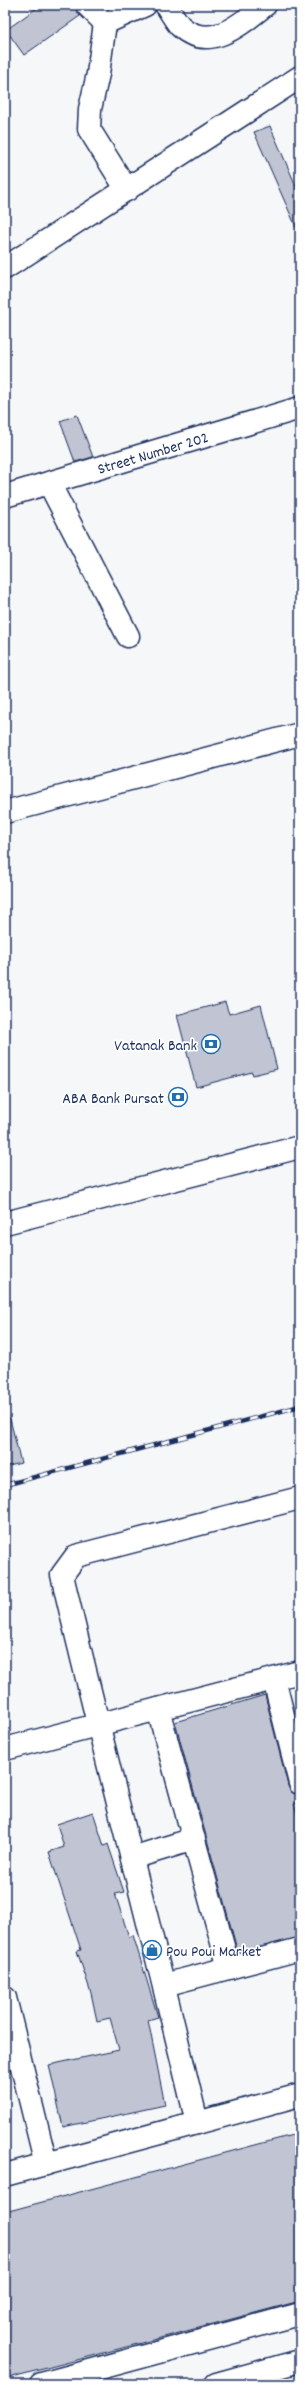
<svg xmlns="http://www.w3.org/2000/svg" width="305" height="2389" viewBox="0 0 305 2389" font-family="Dekko,sans-serif">
<rect width="100%" height="100%" fill="#f6f7f9"/>
<filter id="ink" filterUnits="userSpaceOnUse"><feTurbulence type="fractalNoise" baseFrequency=".025" numOctaves="2"/><feDisplacementMap in="SourceGraphic" scale="8" xChannelSelector="R" yChannelSelector="G"/><feConvolveMatrix kernelMatrix="1 2 1 2 8 2 1 2 1" color-interpolation-filters="sRGB"/></filter>
<g filter="url(#ink)">
<g fill="#c0c4d3" stroke="#1b2f5e">
<polygon points="41,5 75,5 80,16 24,55 6,30"/>
<polygon points="270,126 300,195 300,236 254,132"/>
<polygon points="77,415 93,457 75,462 60,421"/>
<polygon points="225,1002 229,1014 261,1005 277,1069 253,1075 252,1072 196,1087 177,1015"/>
<polygon points="5,1419 10,1419 21,1463 5,1467"/>
<polygon points="265,1695 288,1786 291,1792 297,1795 299,1802 294,1804 300,1825 300,1937 238,1953 175,1722"/>
<polygon points="93,1812 104,1846 108,1844 124,1892 115,1894 129,1937 133,1935 158,2017 148,2020 165,2105 63,2127 49,2065 119,2050 110,2018 97,2021 91,1993 77,1951 81,1950 49,1852 64,1847 57,1824"/>
<polygon points="300,2133 300,2301 5,2379 5,2212"/>
</g>
<g fill="none" stroke-linecap="round" stroke-linejoin="round">
<defs>
<g id="minor">
<polyline points="87,5 105,23 145,5"/>
<path d="M166,5C170,11 175,20 180,26C209,53 241,24 265,5"/>
<polyline points="105,23 98,74 90,109 89,129 127,190"/>
<polyline points="5,268 300,77"/>
<polyline points="49,483 128,636"/>
<path id="s1" d="M5,496L300,408"/>
<polyline points="5,812 300,734"/>
<polyline points="274,1679 300,1783"/>
<polyline points="158,1709 229,1968"/>
<polyline points="5,1749 300,1672"/>
<polyline points="132,1858 194,1839"/>
<polyline points="164,1985 300,1949"/>
<polyline points="5,1998 46,2164"/>
<path d="M197,2123C154,1940 105,1758 62,1575L76,1556L300,1498"/>
<polyline points="5,2175 300,2095"/>
<polyline points="41,2384 300,2314"/>
<polyline points="216,2384 300,2361"/>
</g>
<polyline id="major" points="5,1223 300,1147"/>
</defs>
<use href="#minor" stroke="#1b2f5e" stroke-width="25"/>
<use href="#major" stroke="#1b2f5e" stroke-width="25"/>
<use href="#minor" stroke="#fff" stroke-width="22"/>
<use href="#major" stroke="#fff" stroke-width="22"/>
<defs>
<polyline id="rail" points="5,1485 300,1406"/>
</defs>
<use href="#rail" stroke="#1b2f5e" stroke-width="4.5"/>
<use href="#rail" stroke="#fff" stroke-width="3" stroke-dasharray="9" stroke-linecap="butt"/>
</g>
</g>
<defs>
<symbol id="bank-ring" viewBox="-11 -11 22 22"><circle r="9.5" fill="#fff" stroke="#1f6fb2" stroke-width="1.5"/><path d="M-6-4H6V4H-6ZM0-2.3a2.3 2.3 0 1 0 0 4.6a2.3 2.3 0 1 0 0-4.6Z" fill="#1f6fb2"/></symbol>
<symbol id="shop-ring" viewBox="-11 -11 22 22"><circle r="9.5" fill="#fff" stroke="#1f6fb2" stroke-width="1.5"/><path d="M-5-2.5h2.3a2.7 3.5 0 0 1 5.4 0H5L5.5 6h-11ZM-1.5-2.5h3a1.5 2.3 0 0 0-3 0Z" fill="#1f6fb2"/></symbol>
</defs>
<g fill-rule="evenodd">
<use href="#bank-ring" x="200" y="1033" width="22" height="22"/>
<use href="#bank-ring" x="167" y="1086" width="22" height="22"/>
<use href="#shop-ring" x="141" y="1939" width="22" height="22"/>
</g>
<g text-anchor="middle" stroke-width="3.5" stroke-linejoin="round" paint-order="stroke">
<g font-size="16" fill="#1b2f5e" stroke="#fff">
<text dy="6" stroke="none"><textPath href="#s1" startOffset="154">Street Number 202</textPath></text>
</g>
<g font-size="16" fill="#1b2f5e" stroke="#fff" text-anchor="end">
<text x="197" y="1050">Vatanak Bank</text>
<text x="164" y="1103">ABA Bank Pursat</text>
<text x="166" y="1956" text-anchor="start">Pou Poui Market</text>
</g>
</g>
<rect width="305" height="2389" fill="none" stroke="#fff" stroke-width="20"/>
<rect x="10" y="10" width="285" height="2369" fill="none" stroke="#1b2f5e" stroke-width="1.5" filter="url(#ink)"/>
</svg>
